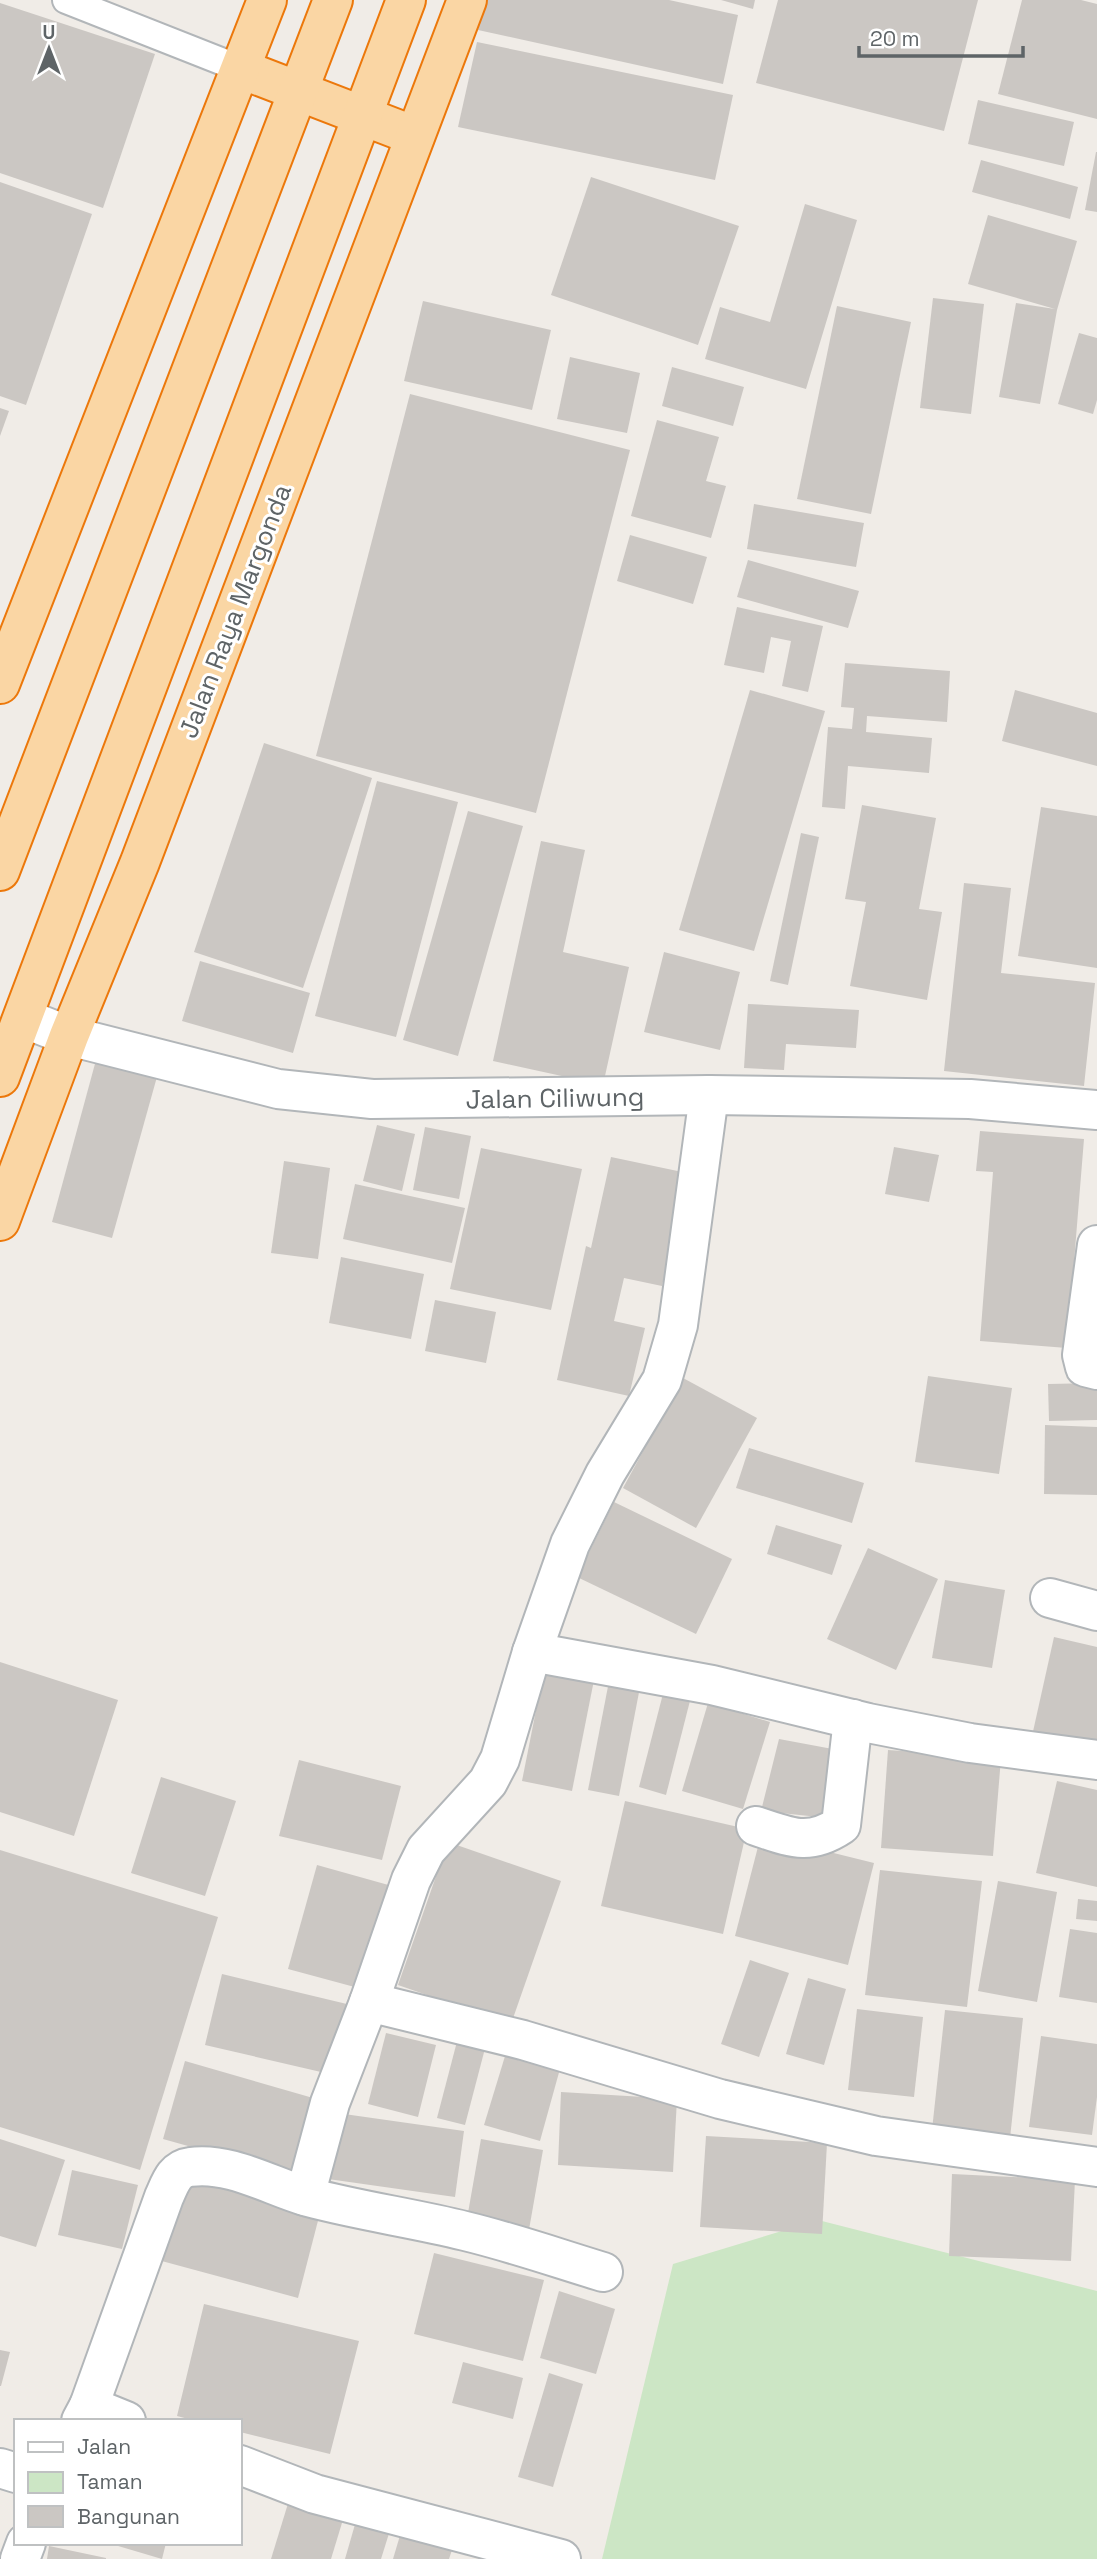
<svg xmlns="http://www.w3.org/2000/svg" width="1097" height="2559" viewBox="0 0 1097 2559" font-family="'Space Grotesk',sans-serif">
<rect width="100%" height="100%" fill="#f0ece7"/>
<polygon fill="#cce6c5" points="818,2220 1097,2291 1097,2559 602,2559 673,2264"/>
<g fill="#cbc7c3">
<polygon points="485,0 669,0 738,15 723,84 478,30"/>
<polygon points="721,0 755,0 753,9"/>
<polygon points="778,0 978,0 944,131 756,83"/>
<polygon points="1022,0 1081,0 1097,4 1097,119 998,94"/>
<polygon points="0,3 155,54 103,208 0,173"/>
<polygon points="477,42 733,95 715,180 458,127"/>
<polygon points="978,100 1074,122 1064,166 968,144"/>
<polygon points="1096,152 1097,152 1097,212 1085,210"/>
<polygon points="981,160 1078,187 1070,219 972,192"/>
<polygon points="591,177 739,226 698,345 551,295"/>
<polygon points="0,182 92,214 26,405 0,396"/>
<polygon points="805,204 857,220 806,389 705,359 720,307 770,322"/>
<polygon points="988,215 1077,241 1057,310 1040,404 999,397 1016,303 1055,309 968,284"/>
<polygon points="933,298 984,304 971,414 920,408"/>
<polygon points="423,301 551,330 532,410 404,381"/>
<polygon points="837,306 911,322 871,514 797,499"/>
<polygon points="1079,333 1097,338 1097,400 1093,414 1058,404"/>
<polygon points="570,357 640,373 627,433 557,419"/>
<polygon points="672,367 744,387 733,426 662,406"/>
<polygon points="410,394 630,450 536,813 316,756"/>
<polygon points="0,408 9,411 0,436"/>
<polygon points="657,420 719,437 706,481 726,486 711,538 631,516"/>
<polygon points="754,504 864,523 856,567 747,549"/>
<polygon points="630,535 707,557 693,604 617,581"/>
<polygon points="748,560 859,591 848,628 737,597"/>
<polygon points="737,607 823,626 808,692 782,686 791,641 771,637 764,673 724,665"/>
<polygon points="845,663 950,671 947,722 867,716 866,732 932,738 929,773 848,766 845,809 822,807 828,727 852,729 854,708 841,707"/>
<polygon points="750,690 825,711 754,951 679,930"/>
<polygon points="1015,690 1097,713 1097,766 1002,741"/>
<polygon points="264,743 372,778 303,988 194,952"/>
<polygon points="377,781 458,802 396,1037 315,1016"/>
<polygon points="862,805 936,818 919,909 942,912 927,1000 850,986 866,902 845,899"/>
<polygon points="1041,807 1097,816 1097,968 1018,956"/>
<polygon points="468,811 523,826 458,1056 403,1040"/>
<polygon points="801,833 819,837 788,985 770,981"/>
<polygon points="541,841 585,850 563,952 629,967 603,1085 493,1061"/>
<polygon points="964,883 1011,888 1001,973 1095,983 1084,1086 944,1071"/>
<polygon points="664,952 740,972 720,1050 644,1032"/>
<polygon points="200,961 310,993 293,1053 182,1021"/>
<polygon points="748,1004 859,1010 856,1048 786,1044 784,1070 744,1068"/>
<polygon points="99,1049 160,1066 112,1238 52,1222"/>
<polygon points="377,1125 415,1134 402,1191 363,1181"/>
<polygon points="425,1127 471,1136 459,1199 413,1190"/>
<polygon points="980,1131 1084,1139 1067,1348 980,1341 993,1172 976,1171"/>
<polygon points="894,1147 939,1155 929,1202 885,1194"/>
<polygon points="481,1148 582,1169 551,1310 450,1289"/>
<polygon points="611,1157 687,1173 662,1286 624,1278 614,1321 645,1328 629,1396 557,1380 586,1246 591,1248"/>
<polygon points="284,1161 330,1168 318,1259 271,1253"/>
<polygon points="355,1184 465,1208 452,1263 343,1239"/>
<polygon points="341,1257 424,1274 411,1339 329,1323"/>
<polygon points="435,1300 496,1312 486,1363 425,1351"/>
<polygon points="928,1376 1012,1388 999,1474 915,1462"/>
<polygon points="683,1378 757,1418 696,1528 623,1488"/>
<polygon points="1097,1383 1097,1420 1049,1421 1048,1384"/>
<polygon points="1045,1425 1097,1427 1097,1495 1044,1494"/>
<polygon points="749,1448 864,1483 852,1523 736,1488"/>
<polygon points="614,1502 732,1559 696,1634 577,1577"/>
<polygon points="776,1525 842,1545 832,1575 767,1554"/>
<polygon points="868,1548 938,1579 896,1670 827,1639"/>
<polygon points="945,1580 1005,1590 992,1668 932,1658"/>
<polygon points="1054,1637 1097,1647 1097,1751 1032,1736"/>
<polygon points="0,1662 118,1700 74,1836 0,1812"/>
<polygon points="544,1670 594,1680 572,1791 522,1781"/>
<polygon points="610,1676 641,1682 619,1796 588,1790"/>
<polygon points="666,1682 693,1689 666,1795 639,1787"/>
<polygon points="708,1703 770,1722 743,1809 682,1791"/>
<polygon points="779,1739 838,1750 828,1818 761,1811"/>
<polygon points="888,1750 1001,1758 993,1856 881,1848"/>
<polygon points="299,1760 401,1786 382,1860 279,1836"/>
<polygon points="161,1777 236,1801 205,1896 131,1873"/>
<polygon points="1057,1781 1097,1790 1097,1887 1036,1873"/>
<polygon points="625,1801 747,1829 723,1934 601,1906"/>
<polygon points="761,1835 874,1863 848,1965 735,1936"/>
<polygon points="448,1842 561,1881 511,2024 398,1985"/>
<polygon points="0,1850 218,1917 140,2170 0,2127"/>
<polygon points="317,1865 392,1886 362,1989 288,1969"/>
<polygon points="880,1870 982,1881 967,2007 865,1995"/>
<polygon points="998,1881 1057,1892 1037,2002 978,1991"/>
<polygon points="1078,1899 1097,1901 1097,1921 1076,1919"/>
<polygon points="1070,1929 1097,1933 1097,2003 1059,1997"/>
<polygon points="750,1960 789,1973 759,2057 721,2044"/>
<polygon points="222,1974 351,2005 334,2075 205,2045"/>
<polygon points="808,1978 846,1989 824,2065 786,2054"/>
<polygon points="857,2009 923,2017 914,2097 848,2090"/>
<polygon points="945,2010 1023,2018 1010,2138 932,2130"/>
<polygon points="460,2030 488,2037 465,2125 437,2118"/>
<polygon points="386,2033 436,2045 418,2117 368,2104"/>
<polygon points="1041,2036 1097,2044 1097,2097 1092,2135 1029,2127"/>
<polygon points="509,2043 563,2058 540,2141 484,2125"/>
<polygon points="185,2061 320,2100 299,2177 163,2139"/>
<polygon points="561,2092 677,2099 673,2172 558,2165"/>
<polygon points="337,2113 464,2131 455,2197 328,2179"/>
<polygon points="706,2136 827,2143 822,2234 700,2227"/>
<polygon points="0,2139 65,2160 36,2247 0,2236"/>
<polygon points="481,2139 543,2150 527,2241 465,2230"/>
<polygon points="72,2170 138,2185 122,2249 58,2235"/>
<polygon points="952,2174 1075,2180 1071,2261 949,2256"/>
<polygon points="181,2175 320,2213 298,2298 158,2260"/>
<polygon points="434,2253 544,2280 523,2361 414,2334"/>
<polygon points="559,2291 615,2309 596,2374 540,2358"/>
<polygon points="204,2304 359,2341 330,2454 240,2432 240,2421 196,2421 177,2416"/>
<polygon points="0,2350 10,2352 1,2386 0,2386"/>
<polygon points="463,2362 523,2378 513,2419 452,2403"/>
<polygon points="549,2373 583,2384 553,2487 518,2477"/>
<polygon points="290,2497 345,2513 331,2559 271,2559"/>
<polygon points="358,2514 392,2524 381,2559 345,2559"/>
<polygon points="404,2522 456,2538 449,2559 393,2559"/>
<polygon points="108,2543 166,2543 162,2559"/>
<polygon points="49,2546 106,2558 106,2559 47,2559"/>
</g>
<g fill="none" stroke-linecap="round" stroke-linejoin="round">
<defs>
<polyline id="service" points="66,0 241,69"/>
<g id="minor">
<polyline points="23,1018 69,1036 278,1089 372,1099 709,1095 970,1099 1097,1110"/>
<polyline points="1097,1245 1082,1355 1085,1367 1097,1370"/>
<polyline points="1050,1598 1097,1611"/>
<polyline points="532,1652 712,1685 868,1723 970,1743 1097,1760"/>
<path d="M756,1826C790,1837 808,1847 841,1825L853,1719"/>
<polyline points="369,2002 523,2040 720,2099 876,2136 1097,2167"/>
<polyline points="305,2196 330,2103 369,2002 411,1880 426,1850 488,1782 500,1759 532,1652 570,1544 605,1474 662,1380 678,1325 709,1095"/>
<path d="M89,2406L164,2197C170,2184 174,2169 190,2167C230,2161 272,2187 308,2197C360,2211 413,2218 465,2231C511,2242 557,2258 603,2272"/>
<polyline points="81,2421 89,2406 126,2421"/>
<polyline points="240,2465 315,2494 561,2559"/>
<polyline points="0,2468 16,2473"/>
<polyline points="20,2559 26,2543"/>
</g>
<g id="trunk">
<polyline points="241,69 415,136"/>
<polyline points="0,684 267,0"/>
<polyline points="0,871 333,0"/>
<polyline points="0,1077 406,0"/>
<polyline points="0,1221 69,1036 140,862 467,0"/>
</g>
</defs>
<use href="#service" stroke="#b2b6b9" stroke-width="30"/>
<use href="#minor" stroke="#b2b6b9" stroke-width="42"/>
<use href="#trunk" stroke="#ec780b" stroke-width="42"/>
<use href="#service" stroke="#fff" stroke-width="26"/>
<use href="#minor" stroke="#fff" stroke-width="38"/>
<use href="#trunk" stroke="#fad6a4" stroke-width="38"/>
</g>
<g text-anchor="middle" stroke-width="6" stroke-linejoin="round" paint-order="stroke">
<g font-size="26" fill="#5e6467" stroke="#fff">
<text transform="translate(235 611) rotate(-69)" y="9">Jalan Raya Margonda</text>
<text transform="translate(555 1098) rotate(-1)" y="9">Jalan Ciliwung</text>
</g>
</g>
<rect x="14" y="2419" width="228" height="126" fill="#ffffff" stroke="#bfc1c2" stroke-width="2"/>
<rect x="28" y="2442" width="35" height="10" fill="#ffffff" stroke="#bfc1c2" stroke-width="2"/>
<text x="77" y="2454" font-size="21" fill="#5e6467">Jalan</text>
<rect x="28" y="2472" width="35" height="21" fill="#cce6c5" stroke="#bfc1c2" stroke-width="2"/>
<text x="77" y="2489" font-size="21" fill="#5e6467">Taman</text>
<rect x="28" y="2506" width="35" height="21" fill="#cbc7c3" stroke="#bfc1c2" stroke-width="2"/>
<text x="77" y="2524" font-size="21" fill="#5e6467">Bangunan</text>
<g transform="translate(49 49)" stroke="#ffffff" stroke-width="5" paint-order="stroke">
<path d="M0-5L12 26L0 18L-12 26Z" fill="#5e6467"/>
<text y="-10" font-size="19" font-weight="bold" text-anchor="middle" fill="#5e6467">U</text>
</g>
<path d="M859 46v10h164v-10" fill="none" stroke="#5e6467" stroke-width="3.5"/>
<text x="870" y="46" font-size="21" fill="#5e6467" stroke="#ffffff" stroke-width="5" paint-order="stroke">20 m</text>
</svg>
